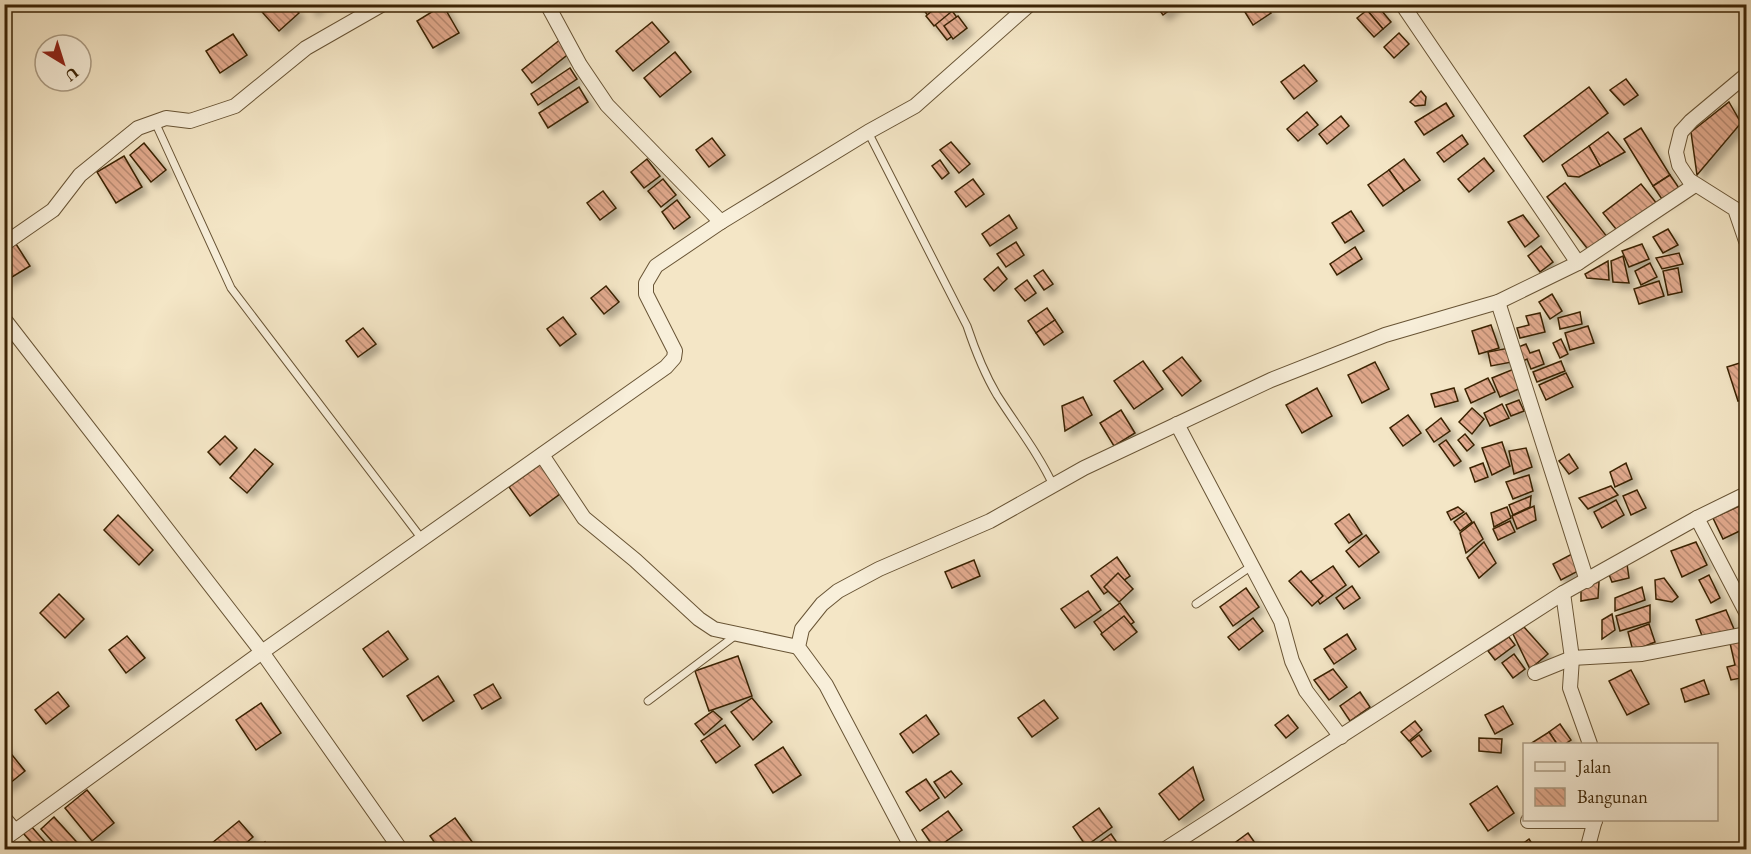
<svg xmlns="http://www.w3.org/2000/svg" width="1751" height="854" viewBox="0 0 1751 854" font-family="'EB Garamond',serif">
<defs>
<pattern id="building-back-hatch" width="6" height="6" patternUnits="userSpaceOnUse" patternTransform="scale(1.5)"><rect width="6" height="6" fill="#e2aa8e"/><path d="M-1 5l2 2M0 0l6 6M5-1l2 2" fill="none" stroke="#b88a72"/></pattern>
<filter id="shadow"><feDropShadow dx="5.5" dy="5.5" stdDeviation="3" flood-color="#0004"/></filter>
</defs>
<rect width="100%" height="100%" fill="#f4e6c6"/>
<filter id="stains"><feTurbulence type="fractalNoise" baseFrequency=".00333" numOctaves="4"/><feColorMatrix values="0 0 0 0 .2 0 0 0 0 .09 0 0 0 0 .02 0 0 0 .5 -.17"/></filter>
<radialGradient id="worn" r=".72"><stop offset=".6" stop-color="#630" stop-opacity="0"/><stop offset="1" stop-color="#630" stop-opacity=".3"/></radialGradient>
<g fill="url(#building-back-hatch)" stroke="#3a2305" stroke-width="1.5" filter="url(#shadow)">
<polygon points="255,4 291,4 299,13 279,31"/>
<polygon points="308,4 321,4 312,11"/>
<polygon points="919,4 947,4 964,27 947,40"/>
<polygon points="940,4 945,4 951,12 934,26 926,16"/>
<polygon points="1155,4 1178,4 1163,15"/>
<polygon points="1249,4 1265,4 1271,13 1253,25 1243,9"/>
<polygon points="1373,4 1376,4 1391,22 1383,29 1367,10"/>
<polygon points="443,5 459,33 433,48 417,21"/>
<polygon points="1367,10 1383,29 1374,37 1357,18"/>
<polygon points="958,16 967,28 953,39 944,26"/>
<polygon points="652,22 669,42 633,71 616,51"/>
<polygon points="1399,33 1409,44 1394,58 1384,47"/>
<polygon points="233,34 247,55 220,73 206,51"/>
<polygon points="561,39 571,52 532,83 522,70"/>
<polygon points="675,52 691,72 660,97 644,78"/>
<polygon points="1304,65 1317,81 1294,99 1281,82"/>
<polygon points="570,68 577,79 538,105 531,94"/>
<polygon points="1626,79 1638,95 1624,105 1610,90"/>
<polygon points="579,87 588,102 548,128 539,113"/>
<polygon points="1589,87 1608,113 1543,162 1524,136"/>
<polygon points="1421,91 1426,97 1425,105 1415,106 1410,102"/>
<polygon points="1729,102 1741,123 1697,175 1691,132"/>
<polygon points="1446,103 1454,116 1424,135 1415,122"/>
<polygon points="1307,112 1318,125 1298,141 1287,129"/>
<polygon points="1341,116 1349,126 1327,144 1319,134"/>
<polygon points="1641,128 1670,175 1653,186 1624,139"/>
<polygon points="1608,132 1625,152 1600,166 1589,146"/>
<polygon points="1462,135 1468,144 1444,162 1437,153"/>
<polygon points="712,138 725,155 709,167 696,150"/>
<polygon points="951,142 970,164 959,173 940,150"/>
<polygon points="144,143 166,170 151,182 130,155"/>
<polygon points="1589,146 1600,166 1579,177 1568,176 1562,165"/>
<polygon points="124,156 142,187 116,203 97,172"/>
<polygon points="1484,158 1494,171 1469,192 1458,179"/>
<polygon points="647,159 660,176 644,188 631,172"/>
<polygon points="1404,159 1420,180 1404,191 1389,170"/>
<polygon points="940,160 949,173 942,179 932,166"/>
<polygon points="1389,170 1404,191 1383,206 1368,185"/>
<polygon points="1670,175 1681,191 1664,202 1653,186"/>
<polygon points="663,179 676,195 661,207 648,191"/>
<polygon points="973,179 984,194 966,207 955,192"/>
<polygon points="1565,183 1608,238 1590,252 1547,197"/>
<polygon points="1641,184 1658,205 1620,234 1603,213"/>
<polygon points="603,191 616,208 600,220 587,203"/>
<polygon points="677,200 690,217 674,229 662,212"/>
<polygon points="1351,211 1364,231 1345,243 1332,223"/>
<polygon points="1009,215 1017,228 990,246 982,234"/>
<polygon points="1523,215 1539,236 1525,247 1508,222"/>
<polygon points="1668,229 1678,245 1663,253 1653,237"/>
<polygon points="1016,242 1024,255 1006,267 997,254"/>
<polygon points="16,244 30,266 4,282 4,252"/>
<polygon points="1642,244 1649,259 1629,267 1622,251"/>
<polygon points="1541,246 1553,262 1540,272 1528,256"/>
<polygon points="1355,247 1362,259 1337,275 1330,264"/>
<polygon points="1679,253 1683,264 1662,269 1656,258"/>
<polygon points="1623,256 1629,283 1613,282 1611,261"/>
<polygon points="1608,261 1609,280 1587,278 1585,274"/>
<polygon points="1650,263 1657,277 1641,285 1635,271"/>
<polygon points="998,267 1007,279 994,291 984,279"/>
<polygon points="1678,268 1682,292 1668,295 1663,271"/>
<polygon points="1043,270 1053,284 1044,290 1034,276"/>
<polygon points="1027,280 1036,293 1025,301 1015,289"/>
<polygon points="1659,281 1664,296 1639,304 1634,289"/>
<polygon points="606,286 619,302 604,314 591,298"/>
<polygon points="1552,294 1562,311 1550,319 1539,302"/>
<polygon points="1047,308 1055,320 1036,333 1028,321"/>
<polygon points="1580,312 1582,324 1560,329 1558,318"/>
<polygon points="1540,313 1545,332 1520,338 1517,328 1529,325 1526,316"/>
<polygon points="563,317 576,334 560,346 547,329"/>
<polygon points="1055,320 1063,332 1044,345 1036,333"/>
<polygon points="1491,325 1499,348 1479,354 1472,331"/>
<polygon points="1588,326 1594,343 1570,350 1565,333"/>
<polygon points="363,328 376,344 358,357 346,341"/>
<polygon points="1561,339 1568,354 1560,358 1553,343"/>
<polygon points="1526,344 1530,353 1539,350 1544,364 1531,369 1527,359 1521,362 1516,348"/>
<polygon points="1509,348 1512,362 1491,366 1488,352"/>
<polygon points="1182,357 1201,381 1182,396 1163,371"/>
<polygon points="1143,361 1163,389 1134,409 1114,381"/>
<polygon points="1561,361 1565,371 1537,382 1533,372"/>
<polygon points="1746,361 1746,399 1738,401 1727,367"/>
<polygon points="1375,362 1389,389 1362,403 1348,375"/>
<polygon points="1514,369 1521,388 1500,397 1492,378"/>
<polygon points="1566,373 1573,387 1546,400 1539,385"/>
<polygon points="1488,378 1495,392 1471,403 1465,389"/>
<polygon points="1317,388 1332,416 1302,433 1286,405"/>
<polygon points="1454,388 1458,401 1435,407 1431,394"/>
<polygon points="1083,397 1092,415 1065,431 1062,406"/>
<polygon points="1519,400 1524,411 1511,416 1506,405"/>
<polygon points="1502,404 1509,418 1490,426 1484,413"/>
<polygon points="1472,408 1484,419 1472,434 1459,422"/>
<polygon points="1121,410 1135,433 1114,446 1100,423"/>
<polygon points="1408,415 1421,433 1403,446 1390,428"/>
<polygon points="1441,418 1450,431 1434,442 1426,430"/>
<polygon points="1465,434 1474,445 1467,451 1458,440"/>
<polygon points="225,436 237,448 220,465 208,452"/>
<polygon points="1446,440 1461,461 1454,466 1439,445"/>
<polygon points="1502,442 1510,466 1492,475 1482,448"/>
<polygon points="1526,448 1532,467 1514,474 1509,451"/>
<polygon points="255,449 273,464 247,493 230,478"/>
<polygon points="1569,454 1578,468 1569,474 1559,461"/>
<polygon points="544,462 564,491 530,516 509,487"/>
<polygon points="1483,463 1488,477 1475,482 1470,468"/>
<polygon points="1626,463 1632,479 1615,487 1610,472"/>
<polygon points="1529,475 1533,491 1513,499 1506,482"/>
<polygon points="1611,486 1618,495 1588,509 1579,498"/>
<polygon points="1637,490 1646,508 1631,515 1623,496"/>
<polygon points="1531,496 1530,507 1513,515 1509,505"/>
<polygon points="1616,500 1624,515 1602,528 1594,512"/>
<polygon points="1746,503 1746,528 1723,539 1713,518"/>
<polygon points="1534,506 1536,520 1517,529 1512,516"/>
<polygon points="1458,507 1464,512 1451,520 1447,512"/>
<polygon points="1507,507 1511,518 1494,527 1491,513"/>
<polygon points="1466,513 1472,522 1460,531 1454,522"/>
<polygon points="1349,514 1362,534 1349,543 1335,524"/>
<polygon points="118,515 153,550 139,565 104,530"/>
<polygon points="1510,521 1515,532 1498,540 1493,529"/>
<polygon points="1474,522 1483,539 1466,553 1460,533"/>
<polygon points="1366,535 1379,552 1359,567 1346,551"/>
<polygon points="1484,542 1496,563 1479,578 1467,558"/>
<polygon points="1696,542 1707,565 1682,577 1671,551"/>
<polygon points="1572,554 1580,570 1561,580 1553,564"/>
<polygon points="1117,557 1130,576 1104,594 1091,576"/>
<polygon points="974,560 980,576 952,588 945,572"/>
<polygon points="1627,564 1629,578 1612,582 1608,572"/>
<polygon points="1333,566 1346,585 1320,604 1307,584"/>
<polygon points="1301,571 1323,596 1312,606 1289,581"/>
<polygon points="1118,573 1133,589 1119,602 1104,587"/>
<polygon points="1709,575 1720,598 1711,603 1699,580"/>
<polygon points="1664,578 1678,597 1672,602 1656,599 1655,580"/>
<polygon points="1599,582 1598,598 1581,601 1581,586"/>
<polygon points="1352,586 1360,598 1344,609 1336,598"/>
<polygon points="1642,587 1645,600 1615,611 1615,598"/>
<polygon points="1246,588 1259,607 1233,626 1220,607"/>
<polygon points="1088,591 1101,610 1075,628 1061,609"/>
<polygon points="59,594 84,619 65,638 40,613"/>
<polygon points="1120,603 1134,622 1108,641 1094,622"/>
<polygon points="1650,605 1650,622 1620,631 1616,616"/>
<polygon points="1726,610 1734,629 1704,641 1696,620"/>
<polygon points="1612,614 1615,630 1602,639 1602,620"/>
<polygon points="1124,616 1137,632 1114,650 1101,634"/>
<polygon points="1253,618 1263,631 1239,650 1228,637"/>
<polygon points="1649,624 1655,642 1633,651 1628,632"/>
<polygon points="1524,627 1548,654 1530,669 1513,634"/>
<polygon points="388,631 408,659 383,677 363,649"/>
<polygon points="1347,634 1356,649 1334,664 1324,649"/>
<polygon points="127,636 145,658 126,673 109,650"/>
<polygon points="1509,637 1515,645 1495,660 1488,651"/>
<polygon points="1746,639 1746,677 1731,680 1727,667 1735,665 1730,643"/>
<polygon points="1514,654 1525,669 1513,678 1502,663"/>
<polygon points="738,656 752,696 709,711 695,671"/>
<polygon points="1333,669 1347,687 1329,700 1314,680"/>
<polygon points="1631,670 1649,704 1627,715 1609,681"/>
<polygon points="438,676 454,701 423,721 407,696"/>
<polygon points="1704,680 1709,694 1685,702 1681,689"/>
<polygon points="493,684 501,698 482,709 474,695"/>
<polygon points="58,692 69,706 46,724 35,710"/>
<polygon points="1360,692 1370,707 1350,721 1340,706"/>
<polygon points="752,698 772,722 753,740 731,712"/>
<polygon points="1044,700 1058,718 1032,737 1018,718"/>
<polygon points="261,703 281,733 256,750 236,720"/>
<polygon points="1503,706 1513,724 1495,734 1485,715"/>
<polygon points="713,711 722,719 704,735 695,724"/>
<polygon points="926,715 939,734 913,753 900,734"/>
<polygon points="1288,715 1298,728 1286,738 1275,725"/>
<polygon points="1415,721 1422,730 1409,741 1401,732"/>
<polygon points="1560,724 1571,740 1565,744 1557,744 1549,732"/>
<polygon points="725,725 740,746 716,763 701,741"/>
<polygon points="1549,732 1557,744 1530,744"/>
<polygon points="1419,735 1431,751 1422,757 1410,742"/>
<polygon points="1479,738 1502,739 1501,753 1479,751"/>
<polygon points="4,745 25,771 4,788"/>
<polygon points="783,747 801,775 773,793 755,765"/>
<polygon points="1193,767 1204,800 1179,820 1159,794"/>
<polygon points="951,771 962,784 945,798 934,782"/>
<polygon points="926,779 939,798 920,811 906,792"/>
<polygon points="1497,786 1514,813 1488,831 1470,804"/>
<polygon points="87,790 114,823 92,841 65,808"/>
<polygon points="1099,808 1112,827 1086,846 1073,827"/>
<polygon points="948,811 962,830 935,849 922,830"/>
<polygon points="54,817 84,850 60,850 41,829"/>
<polygon points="455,818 478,850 440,850 430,836"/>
<polygon points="239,821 253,837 238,850 218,850 212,843"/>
<polygon points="31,826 52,850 38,850 23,833"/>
<polygon points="1248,833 1260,850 1225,850"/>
<polygon points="1111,834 1122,850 1089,850"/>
<polygon points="1529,839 1536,850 1518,850 1517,848"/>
<polygon points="265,842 270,850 256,850"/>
</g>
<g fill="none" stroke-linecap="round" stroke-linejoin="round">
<defs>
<g id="service">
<polyline points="155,122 231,288 422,539"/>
<path d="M868,132L967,326C975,350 984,373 997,395C1016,425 1039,454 1054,487"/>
<polyline points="1196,604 1253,565"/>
<polyline points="648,701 736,635"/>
</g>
<g id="minor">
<polyline points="547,4 580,65 607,105 721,222"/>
<polyline points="1402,4 1578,263"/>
<polyline points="1746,75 1691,121 1681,132 1676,152 1679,165 1689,180 1735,209 1746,241"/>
<polyline points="4,244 53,210 80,175 138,128 166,118 190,121 235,106 306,48 383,4"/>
<polyline points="1498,302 1587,581"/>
<polyline points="4,319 262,652 401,850"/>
<polyline points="1177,424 1281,621 1292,661 1306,691 1341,737"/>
<polyline points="542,455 584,518 635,560 699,619 714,629 798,647"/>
<polyline points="1697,518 1746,612"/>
<polyline points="1563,593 1572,658 1642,654 1746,634"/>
<polyline points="1572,658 1570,688 1590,744"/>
<polyline points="1535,673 1572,658"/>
<polyline points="4,818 15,831"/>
<polyline points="1528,821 1595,821"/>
<polyline points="4,839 262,652 666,367 674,358 675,351 646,294 646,283 656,266 721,222 868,132 915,106 1030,4"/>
<polyline points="913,850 826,685 798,647 802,629 822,604 838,591 879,569 990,521 1084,468 1271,380 1385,335 1498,302 1578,263 1695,185"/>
<polyline points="1164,850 1563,593 1697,518 1746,494"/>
<polyline points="1587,850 1595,820"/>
</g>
</defs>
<use href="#service" stroke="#685435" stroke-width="9"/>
<use href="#minor" stroke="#685435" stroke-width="16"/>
<use href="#service" stroke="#f8efda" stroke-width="7"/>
<use href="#minor" stroke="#f8efda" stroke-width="14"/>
</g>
<rect width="1751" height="854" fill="none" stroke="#f4e6c6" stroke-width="24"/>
<rect x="6" y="6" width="1739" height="842" fill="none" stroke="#3a2305" stroke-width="3"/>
<rect x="12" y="12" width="1727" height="830" fill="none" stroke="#3a2305" stroke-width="1.5"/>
<rect x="1523" y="743" width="195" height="78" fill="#f8efda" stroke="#ac9d85" stroke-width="1.5"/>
<rect x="1535" y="762" width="30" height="9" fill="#f8efda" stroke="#ac9d85" stroke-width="1.5"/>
<text x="1577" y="773" font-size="18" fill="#3a2305">Jalan</text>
<rect x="1535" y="788" width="30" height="18" fill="url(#building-back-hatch)" stroke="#ac9d85" stroke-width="1.5"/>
<text x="1577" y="803" font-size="18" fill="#3a2305">Bangunan</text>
<g transform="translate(63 63) rotate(142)"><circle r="28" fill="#f8efda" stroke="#ac9d85" stroke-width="1.5"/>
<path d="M0-4.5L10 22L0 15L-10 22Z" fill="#8f2418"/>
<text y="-9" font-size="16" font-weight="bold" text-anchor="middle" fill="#3a2305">U</text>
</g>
<rect width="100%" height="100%" filter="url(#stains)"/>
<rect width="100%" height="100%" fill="url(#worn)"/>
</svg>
